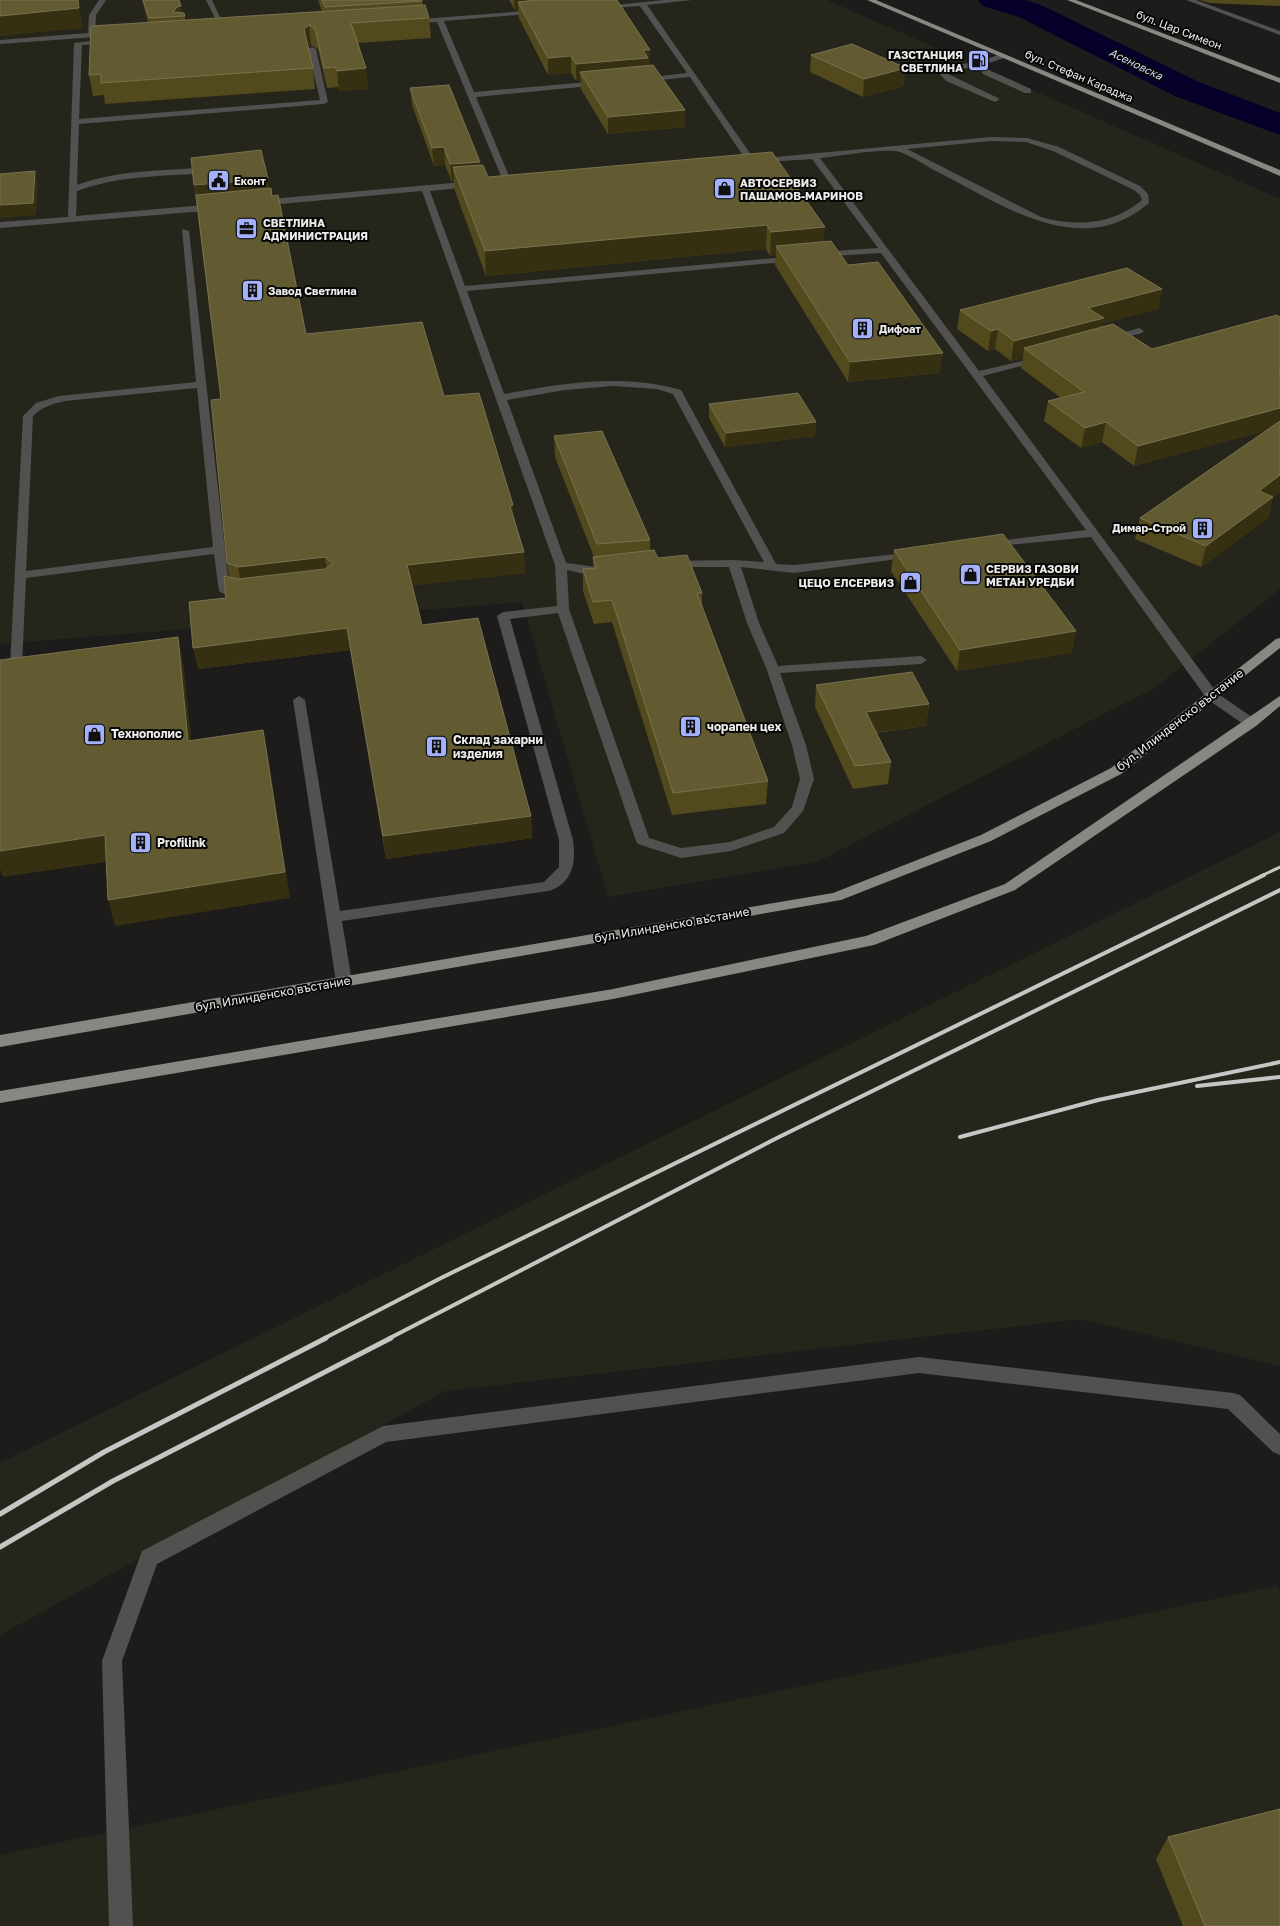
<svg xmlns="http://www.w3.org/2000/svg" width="1280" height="1926" viewBox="0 0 1280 1926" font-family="'Golos Text',sans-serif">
<rect width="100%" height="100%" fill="#1d1c1a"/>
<g fill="#26251c">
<polygon points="0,0 827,0 1280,199 1280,589 1156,687 819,861 608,897 522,602 0,644"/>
<polygon points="1280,832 1280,1366 1081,1319 445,1391 0,1635 0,1463"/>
<polygon points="1277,1586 1280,1591 1280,1926 0,1926 0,1855"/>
</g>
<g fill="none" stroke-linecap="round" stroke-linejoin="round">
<polygon fill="#050029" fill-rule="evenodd" points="978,0 1025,0 1041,5 1199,82 1280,113 1280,135 1175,96 1019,17 983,6"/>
<g fill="#525150" fill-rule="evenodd">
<polygon points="99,0 106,0 96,15 95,37 0,44 0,40 88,33 89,15"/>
<polygon points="206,0 212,0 223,24 203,25 203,21 216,20"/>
<path d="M663,0H692L647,5L754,159L991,137L1027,138L1059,147L1140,186L1148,194L1149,203C1081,262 1001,204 936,171C926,166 906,152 895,151C876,149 840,156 820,158L979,371L1044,356V360L983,376L1217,693L1256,720L1257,723L1256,726H1246L1207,699L1091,537L986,547L984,545L990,542L1086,530L881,253L817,257V253L820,252L878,248L812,159L748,163L690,77L640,82L639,80L643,78L687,73L640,6L601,9L597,7ZM991,141L1026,142L1053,151L1134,190L1140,195L1142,200C1113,225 1077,227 1041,217L907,149Z"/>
<polygon points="1186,0 1196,0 1280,31 1280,35"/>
<polygon points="538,10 540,13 444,21 474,92 600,81 604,83 600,85 476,97 511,181 507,184 503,181 437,22 409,24 405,22 409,20"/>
<path d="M109,39H112V43L82,45L79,119L320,100L308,49L312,47L316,49L328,102L324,104L79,124L77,185C120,169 167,171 211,167L215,170L211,173C166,176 120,175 77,191L76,216L216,204L220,207L216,210L0,228V222L68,217L74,43Z"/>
<polygon points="1001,54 1004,54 1004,58 986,64 986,67 989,70 1031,89 1031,93 1025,93 983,74 978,66 950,71 948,74 998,98 999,100 995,102 946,81 940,74 945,67 981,61"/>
<path d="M475,181L478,182V186L430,191L465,286L798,256V260L795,261L467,291L504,394C563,383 622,373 681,390L776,564L794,565L916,552L918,554L912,557L794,573L741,567L759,623L778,666L921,656L927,660L921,664L780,673L806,745L814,779L803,811L784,833L731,851L681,858L638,844L636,841L558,613L510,619L573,840C576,862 573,884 548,891L342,921L352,982L349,986H339L336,982L293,700L299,696L305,700L340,911L544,882L559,867V840L497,616L503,612L557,606L555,565L422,191L259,206L255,203L259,200ZM613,386L657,389L673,394L764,562L734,560L669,561L663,564L669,567H729L747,623L767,670L792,745L800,779L792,807L774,827L730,842L681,848L649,838L569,609L567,570L594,576L606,573L608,571C603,567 575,564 566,563L507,400L565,390Z"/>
<path d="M182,229L189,231L229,586L248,591L250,594L244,598L226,595L219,591L214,554L26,578L22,666L20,669H12L10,666L23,416L36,403L59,396L196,382ZM197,388L213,547L26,571L33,416C42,407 52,404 65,401Z"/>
<polygon points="1139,328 1144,331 1142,333 1108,342 1103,339"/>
<polygon points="919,1357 1233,1393 1240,1395 1280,1434 1280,1455 1273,1452 1228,1409 919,1373 386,1442 157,1564 122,1661 133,1926 109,1926 102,1661 142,1551 383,1426"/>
</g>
<g fill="#878784" fill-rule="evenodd">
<polygon points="867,0 876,0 1280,170 1280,176"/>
<polygon points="1067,0 1076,0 1280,78 1280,83"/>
<polygon points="1280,638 1280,648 1121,774 991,841 841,900 0,1047 0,1035 833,893 981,835 1111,768 1276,639"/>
<polygon points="1280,696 1280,706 1256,726 1015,890 874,945 613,999 0,1103 0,1091 613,989 866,936 1005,884"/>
</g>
<polyline stroke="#c7c6c4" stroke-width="3" points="1261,876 1280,867"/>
<g stroke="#c7c6c4" stroke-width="4">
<polyline points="1197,1086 1280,1077"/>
<polyline points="960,1137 1098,1100 1280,1062"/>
<polyline points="323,1339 441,1278 1264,875"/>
<polyline points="388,1339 775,1139 1280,890"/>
</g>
<g stroke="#c7c6c4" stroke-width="5">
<polyline points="0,1514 104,1452 326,1338"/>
<polyline points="0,1547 113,1481 391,1338"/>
</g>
</g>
<g fill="#52491c">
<polygon points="142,0 179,0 182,13 185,16 185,20 322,11 318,0 422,0 423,5 429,18 431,38 358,43 368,89 339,91 338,87 327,88 318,49 311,45 308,48 313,68 315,89 105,104 104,95 93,96 89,75 148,22"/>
<polygon points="509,0 617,0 649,66 685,110 685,127 608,134 581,89 581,81 576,81 571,73 548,75 519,18 518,10 515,10"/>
<polygon points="1199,0 1280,0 1280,6 1209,3"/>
<polygon points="811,55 904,86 863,97 810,72"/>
<polygon points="410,88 480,165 488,177 772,152 824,241 848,265 940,373 848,382 775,265 776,256 770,256 766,249 486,276 455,191 454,182 452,182 445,165 434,166 412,105"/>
<polygon points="194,185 270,189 306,334 444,396 514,519 525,573 412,585 422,625 531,816 532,838 386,859 350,650 198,669 226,598 229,577 227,563 221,399"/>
<polygon points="1162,289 1158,309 1103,323 1102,327 1152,349 1280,317 1280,492 1273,497 1268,518 1201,567 1135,539 1140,518 1267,430 1134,466 1102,442 1081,448 1044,421 1048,401 1061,398 1021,368 1023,358 1011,361 995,349 988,351 957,329 960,310"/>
<polygon points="709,404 816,422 815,436 725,447 709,418"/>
<polygon points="554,436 650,540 650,551 658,558 702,593 702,606 768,781 766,804 672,815 612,622 594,624 583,591 583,569 593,568 593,557 594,557 555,457"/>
<polygon points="894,550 1076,631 1071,653 957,671 891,571"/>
<polygon points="816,685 929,704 926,726 876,733 891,762 888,784 853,789 815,707"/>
<polygon points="1168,1837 1280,1926 1183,1926 1156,1859"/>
</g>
<g fill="#363012">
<polygon points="514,0 608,0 518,2 518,10 515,10"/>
<polygon points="181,6 183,16 173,12 177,7"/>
<polygon points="79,8 83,28 0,36 0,16"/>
<polygon points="309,25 311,45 306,49 304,29"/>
<polygon points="643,50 650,50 649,67 580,72 581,81 576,81 576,64"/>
<polygon points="571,56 571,73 548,75 548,58"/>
<polygon points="366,68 368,89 339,91 337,71"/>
<polygon points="906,68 904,86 863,97 864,79"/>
<polygon points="685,110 685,127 608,134 608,117"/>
<polygon points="444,147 445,165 434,166 432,148"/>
<polygon points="480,162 481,180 453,167 454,182 452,182 450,164"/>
<polygon points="35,171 38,184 36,215 0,218 0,205"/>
<polygon points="268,179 271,198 198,204 194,185"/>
<polygon points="767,225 766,249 486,276 485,251"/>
<polygon points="825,227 823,251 776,246 776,256 770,256 771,232"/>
<polygon points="1162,289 1158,309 1103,323 1100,338 1024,348 1023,358 1011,361 1014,341 1088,308"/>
<polygon points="998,329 995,349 988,351 991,331"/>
<polygon points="943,353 940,373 848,382 850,362"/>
<polygon points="1280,408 1280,427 1134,466 1138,446"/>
<polygon points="816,422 815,436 725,447 726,433"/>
<polygon points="1106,422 1102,442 1081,448 1085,428"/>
<polygon points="1280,475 1280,492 1260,506 1273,497 1268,518 1201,567 1206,546 1259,491"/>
<polygon points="513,505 514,526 510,506"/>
<polygon points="524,552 525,573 409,586 407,565"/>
<polygon points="325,557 328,578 242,588 238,567"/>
<polygon points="347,628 350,650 198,669 193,648"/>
<polygon points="1076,631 1071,653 957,671 960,650"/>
<polygon points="178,637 183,662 194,766 188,741"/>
<polygon points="929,704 926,726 863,734 866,712"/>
<polygon points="263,730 268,755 290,898 115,926 108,900"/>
<polygon points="531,816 532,838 386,859 383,836"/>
<polygon points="105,835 112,861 3,877 0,869 0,851"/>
</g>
<g fill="#625b32" stroke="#78724f">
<polygon points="0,0 78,0 79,8 0,16"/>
<polygon points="143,0 179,0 181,6 177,7 173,12 184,13 185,16 149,18"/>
<polygon points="322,0 422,0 422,1 325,7"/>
<polygon points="537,0 617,0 650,50 643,50 648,58 576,64 571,56 548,58 518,2"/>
<polygon points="425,5 429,18 351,23 366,68 337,71 335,67 324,68 315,29 309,25 304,29 313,68 101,83 101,74 89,75 91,26"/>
<polygon points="852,44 906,68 864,79 811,55"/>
<polygon points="653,65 685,110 608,117 580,72"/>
<polygon points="449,85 480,162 450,164 444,147 432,148 410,88"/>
<polygon points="261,150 268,179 194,185 191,158"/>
<polygon points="772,152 825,227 771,232 767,225 485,251 453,167 483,165 488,177"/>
<polygon points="35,171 33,203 0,205 0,174"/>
<polygon points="271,188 272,196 278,195 306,334 422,322 444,396 479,393 513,505 510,506 524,552 407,565 422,625 478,618 531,816 383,836 347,628 193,648 189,602 226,598 224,576 238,579 325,569 333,564 325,557 238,567 227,563 211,400 221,399 196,195"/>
<polygon points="831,241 848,265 878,262 943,353 850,362 776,246"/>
<polygon points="1127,268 1162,289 1088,308 1104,318 1014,341 998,329 991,331 960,310"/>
<polygon points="1277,315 1280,317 1280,374 1279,375 1280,375 1280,408 1138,446 1106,422 1085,428 1048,401 1084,392 1024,348 1113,324 1152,349"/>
<polygon points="798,393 816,422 726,433 709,404"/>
<polygon points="1280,421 1280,475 1259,491 1273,497 1206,546 1140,518"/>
<polygon points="602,431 650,540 597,544 554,436"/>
<polygon points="1003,534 1076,631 960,650 894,550"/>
<polygon points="654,550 658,558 687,555 702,593 697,593 768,781 673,793 612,600 593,602 583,569 596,568 593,557"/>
<polygon points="178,637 188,741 263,730 285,872 108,900 105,835 0,851 0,660"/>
<polygon points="912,672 929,704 866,712 891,762 855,766 816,685"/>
<polygon points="1280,1809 1280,1926 1205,1926 1168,1837"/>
</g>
<defs>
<symbol id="fuel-square" viewBox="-11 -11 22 22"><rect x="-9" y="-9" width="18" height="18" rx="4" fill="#a4b1fc" stroke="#070706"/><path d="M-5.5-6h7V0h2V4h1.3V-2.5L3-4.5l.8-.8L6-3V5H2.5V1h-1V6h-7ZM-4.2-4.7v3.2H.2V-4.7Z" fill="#111"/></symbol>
<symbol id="civic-square" viewBox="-11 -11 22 22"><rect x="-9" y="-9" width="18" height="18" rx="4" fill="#a4b1fc" stroke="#070706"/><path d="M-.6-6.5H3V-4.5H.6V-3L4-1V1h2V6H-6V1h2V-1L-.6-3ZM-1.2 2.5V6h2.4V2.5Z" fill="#111"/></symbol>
<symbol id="shop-square" viewBox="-11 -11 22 22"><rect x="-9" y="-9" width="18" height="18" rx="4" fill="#a4b1fc" stroke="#070706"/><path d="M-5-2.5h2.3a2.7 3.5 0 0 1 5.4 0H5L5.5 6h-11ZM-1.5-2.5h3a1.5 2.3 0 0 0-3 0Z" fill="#111"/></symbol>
<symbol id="office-square" viewBox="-11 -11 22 22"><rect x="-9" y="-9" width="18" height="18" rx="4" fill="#a4b1fc" stroke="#070706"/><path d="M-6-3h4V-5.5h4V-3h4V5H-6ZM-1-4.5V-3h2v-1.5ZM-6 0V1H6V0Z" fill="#111"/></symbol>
<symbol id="building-square" viewBox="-11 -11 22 22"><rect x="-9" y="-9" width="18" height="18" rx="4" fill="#a4b1fc" stroke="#070706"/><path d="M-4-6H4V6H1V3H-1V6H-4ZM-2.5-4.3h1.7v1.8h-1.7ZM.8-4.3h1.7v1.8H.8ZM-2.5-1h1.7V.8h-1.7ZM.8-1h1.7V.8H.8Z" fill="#111"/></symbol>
</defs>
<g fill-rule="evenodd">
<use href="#fuel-square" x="966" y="48" width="25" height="25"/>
<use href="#civic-square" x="206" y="168" width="25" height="25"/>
<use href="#shop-square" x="712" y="176" width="25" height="25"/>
<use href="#office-square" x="234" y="216" width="25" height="25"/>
<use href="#building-square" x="240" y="278" width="25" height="25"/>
<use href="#building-square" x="850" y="316" width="25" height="25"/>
<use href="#building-square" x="1190" y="516" width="25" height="25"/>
<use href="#shop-square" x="958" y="562" width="25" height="25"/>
<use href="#shop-square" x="898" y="570" width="25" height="25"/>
<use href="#building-square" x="678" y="714" width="25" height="25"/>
<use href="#shop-square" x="82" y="722" width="25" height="25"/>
<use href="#building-square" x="424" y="734" width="25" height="25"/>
<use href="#building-square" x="128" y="830" width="25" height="25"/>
</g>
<g text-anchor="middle" stroke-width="4" stroke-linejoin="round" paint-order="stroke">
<g font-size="11" fill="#edecea" stroke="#070706">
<text transform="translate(1179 30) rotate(21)" y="4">бул. Цар Симеон</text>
<text transform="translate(1079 76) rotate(23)" y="4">бул. Стефан Караджа</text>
</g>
<g font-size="11" font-weight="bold" fill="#edecea" stroke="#070706" text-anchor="start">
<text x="963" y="59" text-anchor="end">ГАЗСТАНЦИЯ<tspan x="963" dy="13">СВЕТЛИНА</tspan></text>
<text x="234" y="185">Еконт</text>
<text x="740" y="187">АВТОСЕРВИЗ<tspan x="740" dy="13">ПАШАМОВ-МАРИНОВ</tspan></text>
<text x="263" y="227">СВЕТЛИНА<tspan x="263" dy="13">АДМИНИСТРАЦИЯ</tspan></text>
<text x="268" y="295">Завод Светлина</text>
<text x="879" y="333">Дифоат</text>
<text x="1186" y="532" text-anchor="end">Димар-Строй</text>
<text x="986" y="573">СЕРВИЗ ГАЗОВИ<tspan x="986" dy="13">МЕТАН УРЕДБИ</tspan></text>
<text x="894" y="587" text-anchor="end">ЦЕЦО ЕЛСЕРВИЗ</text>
</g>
<g font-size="11" font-style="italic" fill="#ced6ff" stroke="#070706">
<text transform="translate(1136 64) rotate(26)" y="4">Асеновска</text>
</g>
<g font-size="12" fill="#edecea" stroke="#070706">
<text transform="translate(1180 720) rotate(-38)" y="4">бул. Илинденско въстание</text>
<text transform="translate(672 925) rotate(-10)" y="4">бул. Илинденско въстание</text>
<text transform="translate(273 994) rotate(-10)" y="4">бул. Илинденско въстание</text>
</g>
<g font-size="12" font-weight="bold" fill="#edecea" stroke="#070706" text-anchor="start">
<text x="707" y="731">чорапен цех</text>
<text x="111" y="738">Технополис</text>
<text x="453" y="744">Склад захарни<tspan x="453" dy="14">изделия</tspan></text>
<text x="157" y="847">Profilink</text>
</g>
</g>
</svg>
